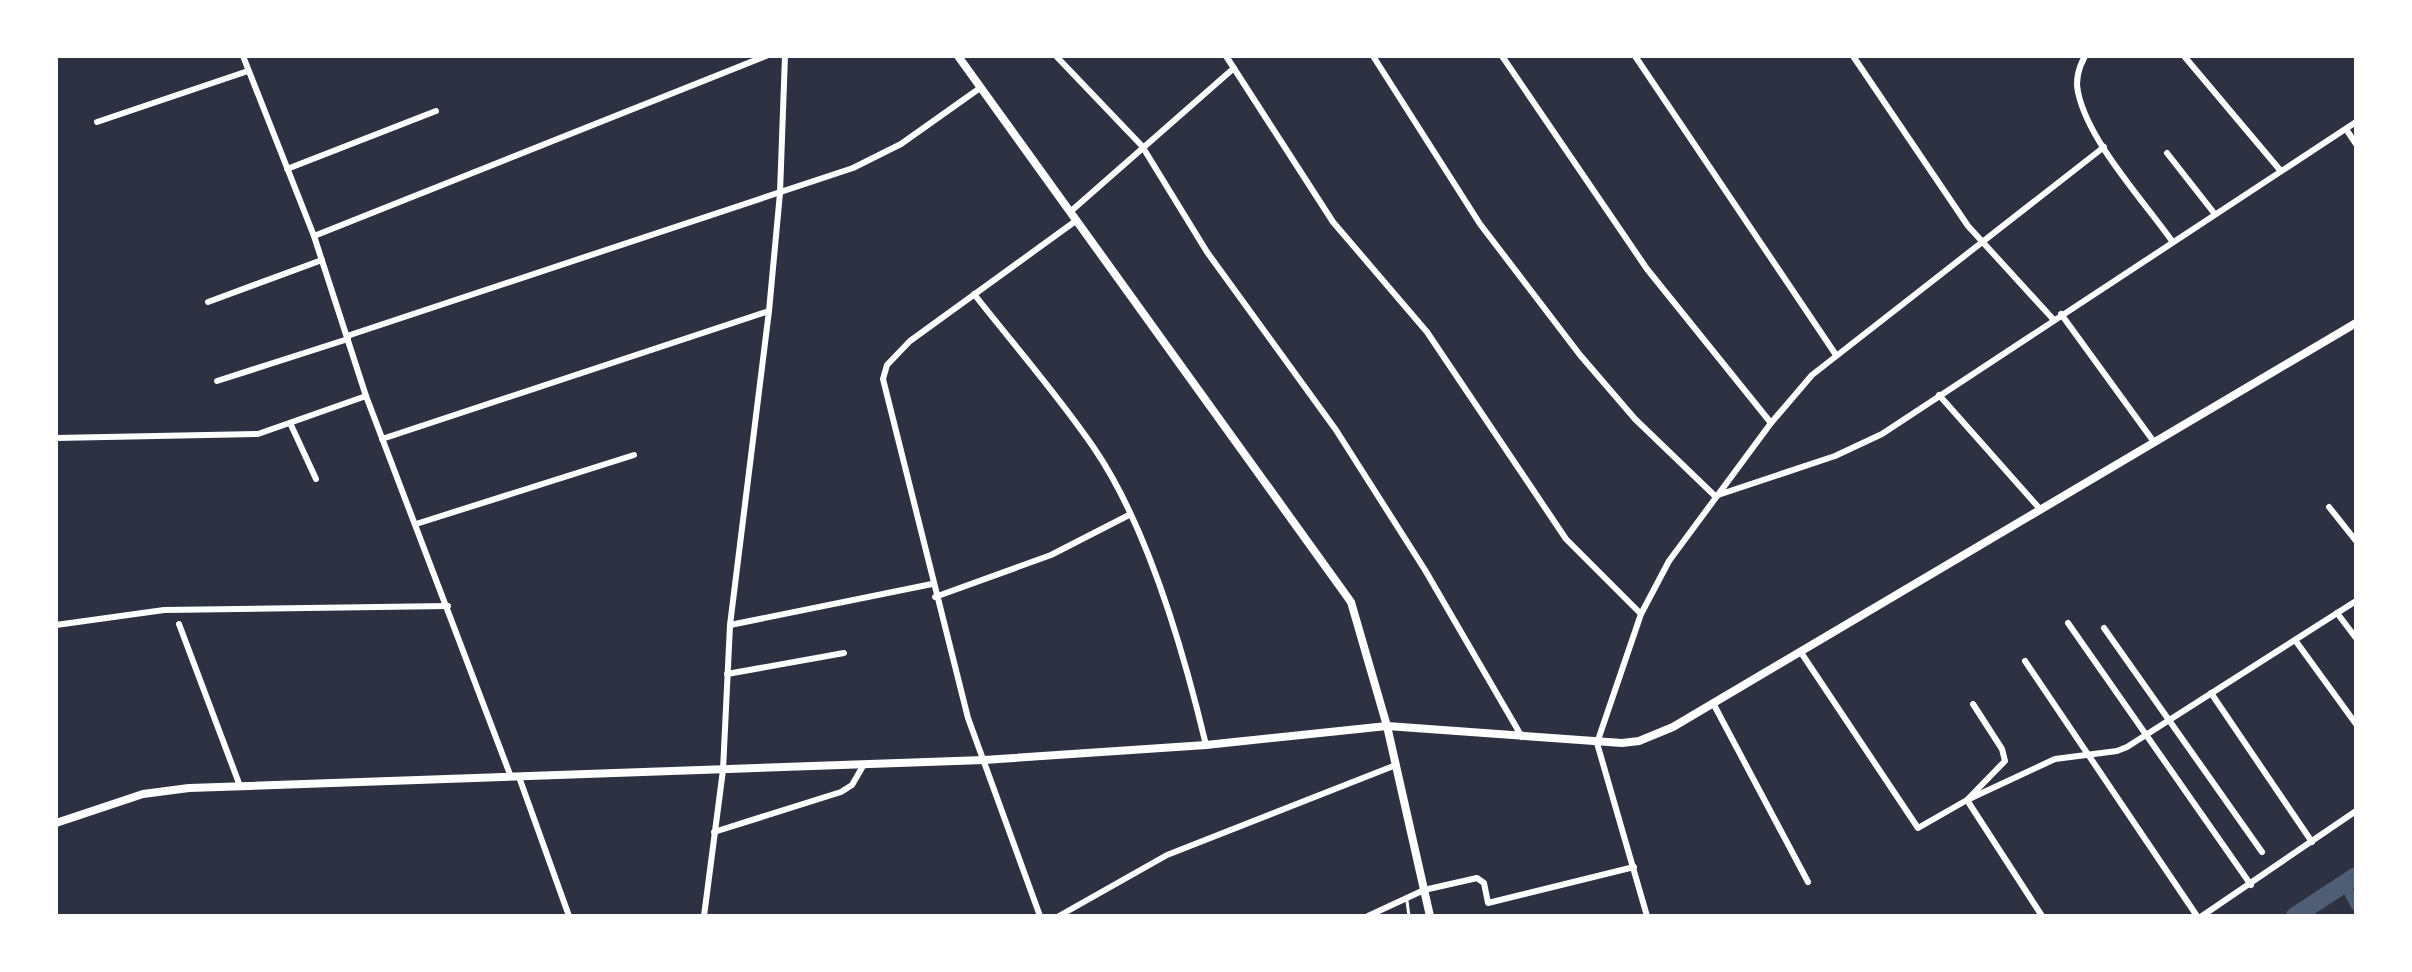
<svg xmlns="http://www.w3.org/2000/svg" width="2412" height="972" viewBox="0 0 2412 972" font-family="Arial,sans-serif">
<rect width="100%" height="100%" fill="#2d3142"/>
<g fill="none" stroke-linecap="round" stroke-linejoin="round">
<polyline stroke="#4f5d75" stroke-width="10" points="2344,883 2356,906"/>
<polyline stroke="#4f5d75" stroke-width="18" points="2295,916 2356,876"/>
<polyline stroke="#fff" stroke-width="3" points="1407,901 1409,916"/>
<g stroke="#fff" stroke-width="6">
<polyline points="243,56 314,236 366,396 511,777"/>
<polyline points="1056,56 1142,146 1207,252 1336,430 1425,570 1522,737"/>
<polyline points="1226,56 1333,222 1427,332 1566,539 1641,614"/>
<polyline points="1373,56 1480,224 1580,355 1635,419 1715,496 1835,456 1882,434 2356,122"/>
<polyline points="1502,56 1647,269 1771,423"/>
<polyline points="1635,56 1836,355"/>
<polyline points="1853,56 1968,226 2053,319"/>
<path d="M2085,56C2079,67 2075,79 2078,92C2088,141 2143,200 2172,241"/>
<polyline points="2184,56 2280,170"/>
<polyline points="97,122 248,71"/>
<polyline points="2346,129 2356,144"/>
<polyline points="2167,153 2214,213"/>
<polyline points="287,169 436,111"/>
<polyline points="1070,212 1234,68"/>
<polyline points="314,236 766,56"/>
<path d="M974,294C1014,345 1058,395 1094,448C1148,527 1184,653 1206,745"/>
<polyline points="208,302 322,260"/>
<polyline points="2061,314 2154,442"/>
<polyline points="347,336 853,168 901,144 980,88"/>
<polyline points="217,381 348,339"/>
<polyline points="1939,395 2040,509"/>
<polyline points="291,425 316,479"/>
<polyline points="56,438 258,434 366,396"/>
<polyline points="382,439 769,311"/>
<polyline points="2329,507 2356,541"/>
<polyline points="416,524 634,455"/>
<polyline points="935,597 1051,555 1129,515"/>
<polyline points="2337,613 2356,638"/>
<polyline points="2068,623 2251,885"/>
<polyline points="179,624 240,786"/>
<polyline points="56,625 164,610 448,606"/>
<polyline points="730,625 932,584"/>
<polyline points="2104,628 2262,852"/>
<polyline points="2295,640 2356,724"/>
<polyline points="1800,651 1918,828 1967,800 2005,761 2002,749 1973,704"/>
<polyline points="2025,661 2197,916"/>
<polyline points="727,674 844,653"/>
<polyline points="2211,693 2312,842"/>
<polyline points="1713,703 1808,882"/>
<polyline points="519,777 569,916"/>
<polyline points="1967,800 2055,759 2117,751 2127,747 2356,601"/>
<polyline points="1967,800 2042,916"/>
<polyline points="714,832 841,792 852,785 863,766"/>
<polyline points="704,916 723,770 730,625 769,311 780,193 785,56"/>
<polyline points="1040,916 968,718 883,379 887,365 910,341 1077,220"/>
<polyline points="1059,916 1167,855 1396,765"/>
<polyline points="1368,916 1424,890 1477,878 1484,883 1488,903 1634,867"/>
<polyline points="1647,916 1597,743 1641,614 1669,561 1771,423 1812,375 2104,147"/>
<polyline points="2202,916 2356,811"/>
</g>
<g stroke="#fff" stroke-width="8">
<polyline points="958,56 1351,602 1387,726 1430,916"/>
<polyline points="56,823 143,794 189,788 984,760 1206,745 1387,726 1622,743 1639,741 1673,727 2356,323"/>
</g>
</g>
<rect width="2412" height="972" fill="none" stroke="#ffffff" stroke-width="116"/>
</svg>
